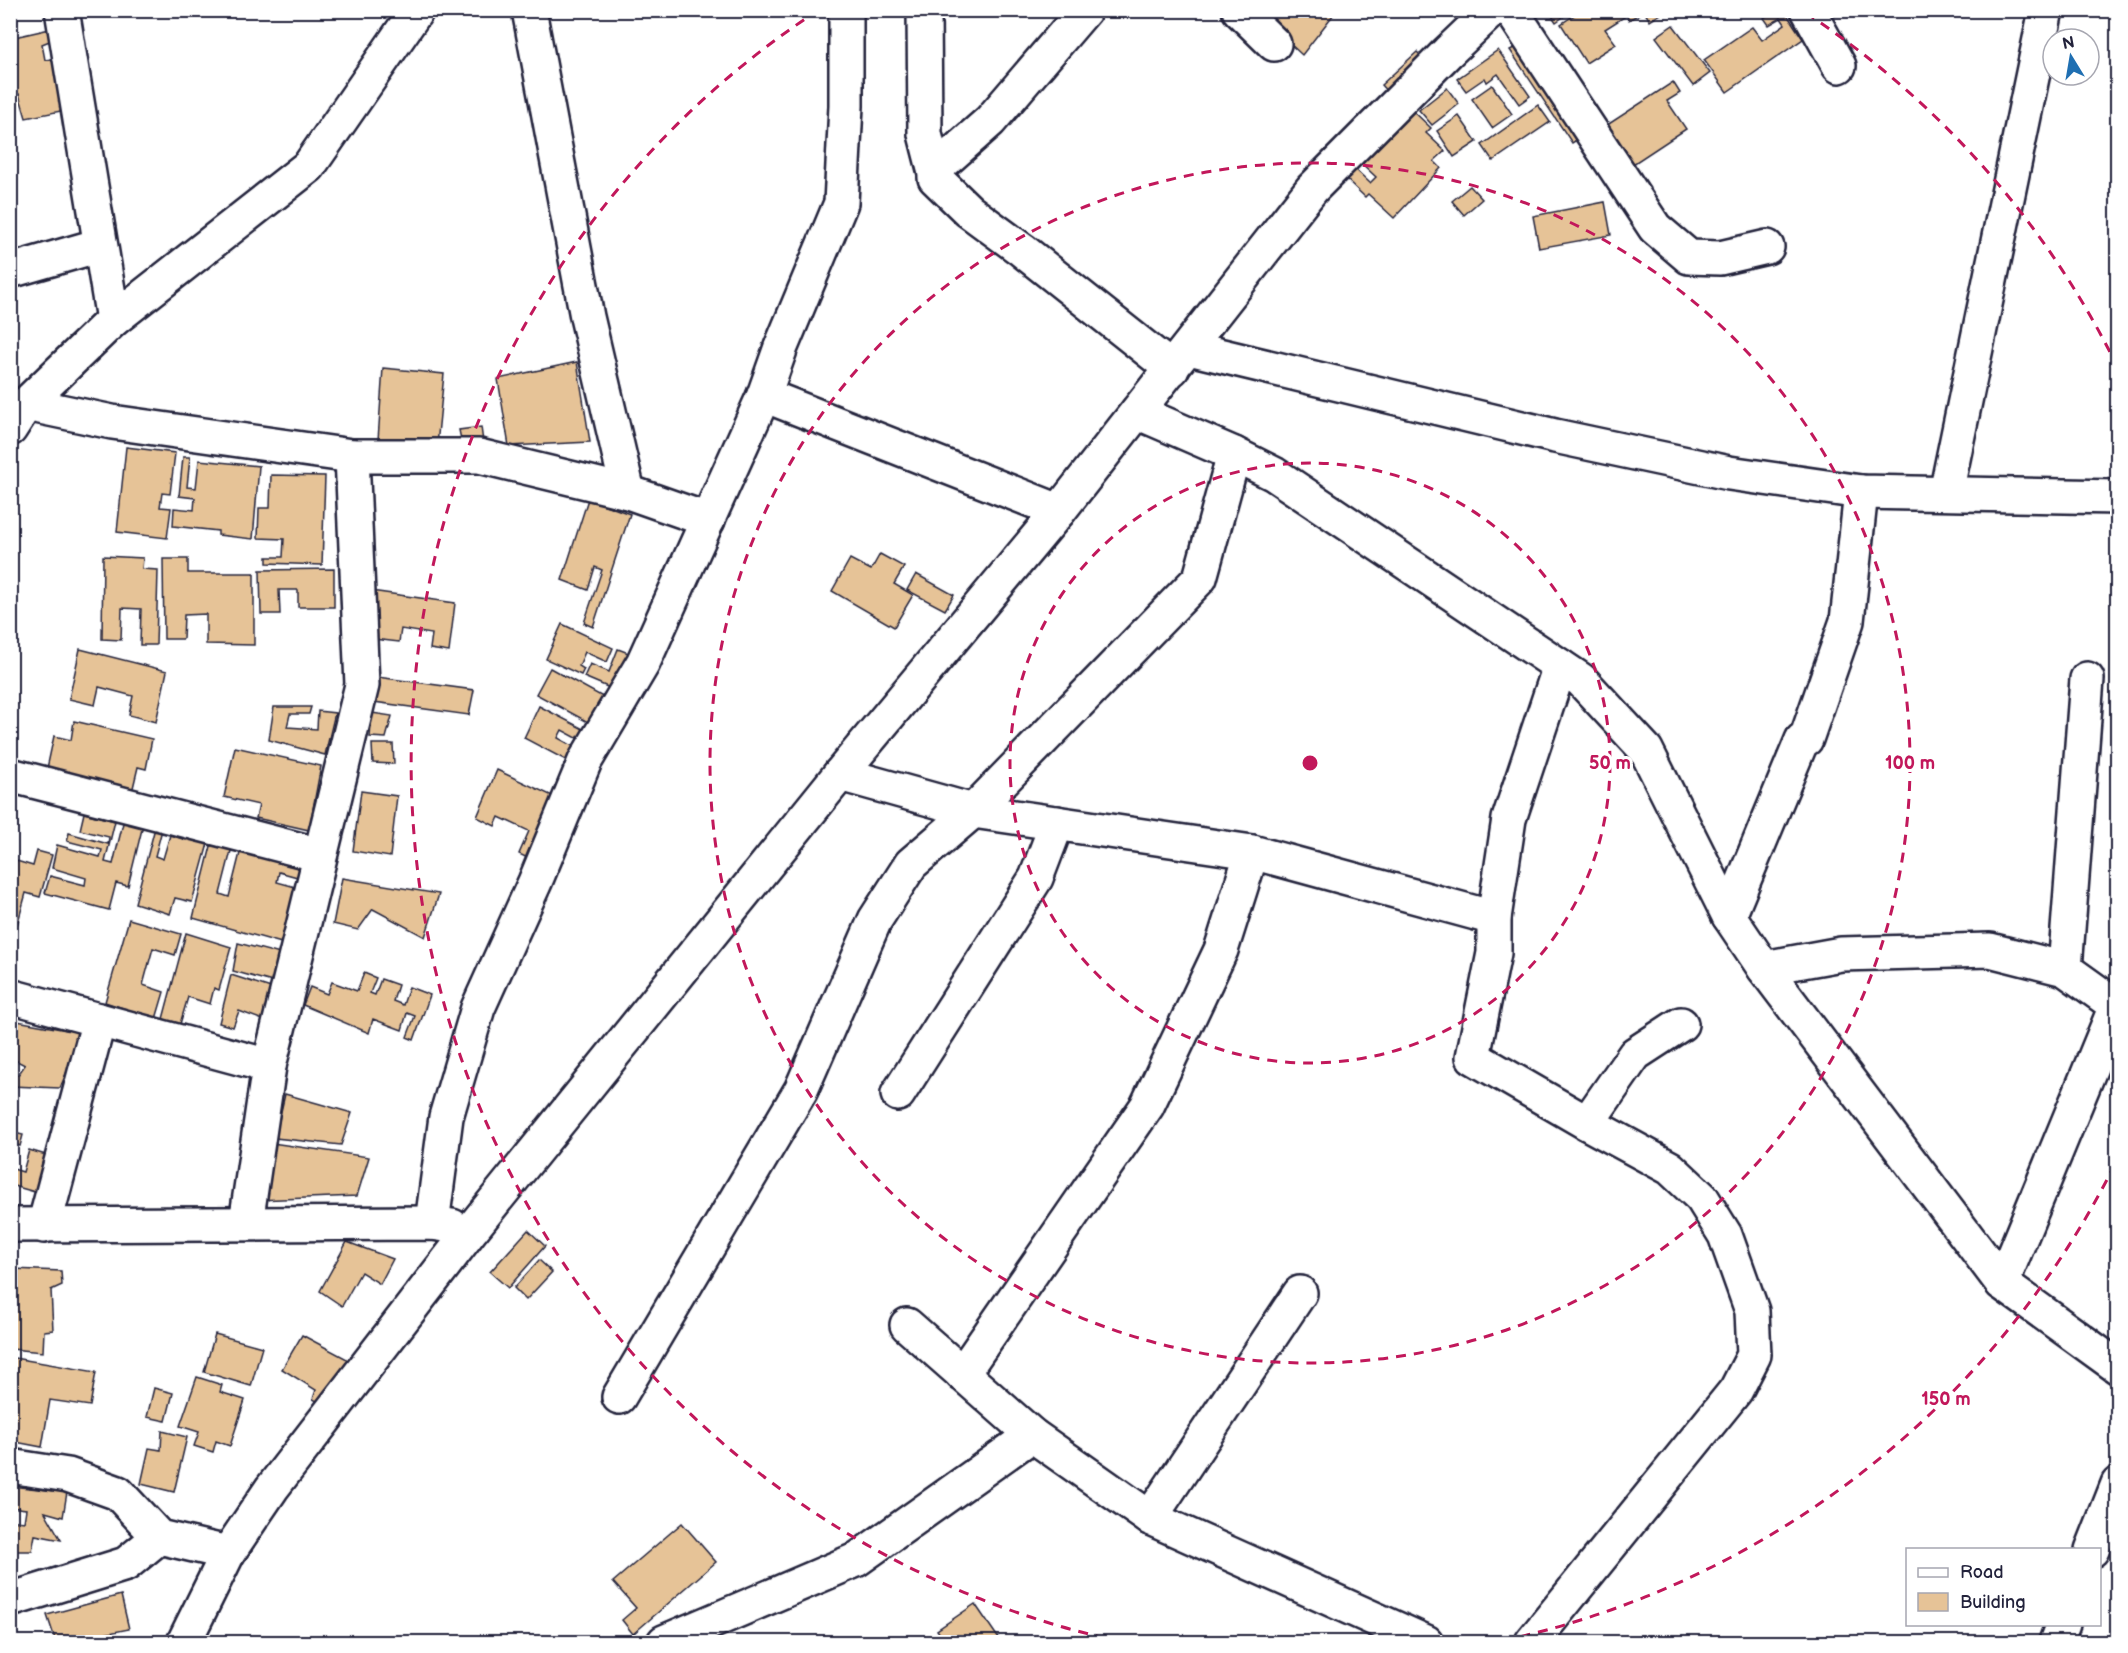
<svg xmlns="http://www.w3.org/2000/svg" width="2128" height="1653" viewBox="0 0 2128 1653" font-family="'Balsamiq Sans',sans-serif">
<rect width="100%" height="100%" fill="#fff"/>
<filter id="ink" filterUnits="userSpaceOnUse"><feTurbulence type="fractalNoise" baseFrequency=".0167" numOctaves="2"/><feDisplacementMap in="SourceGraphic" scale="12" xChannelSelector="R" yChannelSelector="G"/><feConvolveMatrix kernelMatrix="1 2 1 2 8 2 1 2 1" color-interpolation-filters="sRGB"/></filter>
<g filter="url(#ink)">
<g fill="#e6c397" stroke="#22223b" stroke-width="1.5">
<polygon points="1254,10 1337,10 1302,55"/>
<polygon points="1548,10 1573,10 1556,22"/>
<polygon points="1582,10 1667,10 1650,21 1644,11 1629,20 1627,15 1605,29 1616,44 1586,63 1561,24"/>
<polygon points="1775,10 1784,10 1803,39 1727,92 1704,60 1752,27 1762,40 1785,24 1781,18 1769,25 1764,18"/>
<polygon points="1673,25 1710,73 1693,86 1656,37"/>
<polygon points="50,29 52,40 42,44 45,60 58,58 66,110 26,118 19,94 10,98 10,38"/>
<polygon points="1504,29 1602,124 1572,143 1510,50 1516,47"/>
<polygon points="1498,50 1530,96 1519,104 1498,74 1487,82 1485,78 1466,91 1457,79"/>
<polygon points="1417,52 1425,60 1389,94 1381,85"/>
<polygon points="1673,82 1680,93 1667,101 1686,129 1624,170 1598,131"/>
<polygon points="1492,85 1512,114 1492,128 1472,99"/>
<polygon points="1447,88 1459,104 1432,125 1419,110"/>
<polygon points="1538,105 1550,122 1493,161 1482,145"/>
<polygon points="1409,107 1431,128 1426,133 1445,151 1434,161 1441,168 1394,218 1368,194 1365,197 1344,177 1353,167 1370,183 1376,177 1359,161"/>
<polygon points="1459,116 1477,142 1454,157 1437,131"/>
<polygon points="1470,186 1482,199 1464,215 1452,201"/>
<polygon points="1605,202 1611,235 1539,248 1533,216"/>
<polygon points="577,362 590,442 509,446 498,379"/>
<polygon points="383,368 444,374 437,445 378,440"/>
<polygon points="481,427 483,442 462,445 459,430"/>
<polygon points="126,447 175,453 170,494 162,493 160,507 171,508 167,538 117,532"/>
<polygon points="183,457 190,457 187,487 196,488 199,460 259,466 253,539 218,535 218,531 173,526 174,508 194,510 195,498 179,496"/>
<polygon points="271,475 325,476 322,565 267,563 267,557 283,557 284,539 258,538 259,508 270,508"/>
<polygon points="588,499 630,514 593,627 584,623 602,570 595,567 588,590 562,580"/>
<polygon points="880,554 904,567 894,584 913,595 894,627 832,591 850,559 871,570"/>
<polygon points="103,556 143,558 142,569 158,570 156,645 140,645 141,609 122,608 121,640 102,639"/>
<polygon points="163,559 188,559 188,573 254,573 254,645 206,644 206,614 184,615 183,639 164,639"/>
<polygon points="334,569 334,607 298,607 298,590 279,590 280,614 261,614 260,570"/>
<polygon points="916,574 954,595 945,610 907,590"/>
<polygon points="371,591 455,603 449,652 430,649 432,634 401,629 399,642 365,638"/>
<polygon points="562,624 613,648 607,662 585,652 579,666 584,669 581,675 546,659"/>
<polygon points="80,649 167,671 156,722 129,715 133,696 99,687 95,705 69,699"/>
<polygon points="618,649 639,657 617,691 584,677 590,664 609,672"/>
<polygon points="550,668 612,702 599,728 536,694"/>
<polygon points="377,677 474,690 469,715 374,702"/>
<polygon points="539,706 593,734 588,744 562,730 558,738 584,752 577,766 524,738"/>
<polygon points="274,707 311,707 309,714 290,714 287,727 317,729 318,711 335,713 325,755 269,740"/>
<polygon points="372,713 392,716 386,738 370,737"/>
<polygon points="74,721 152,739 146,769 138,767 132,792 46,773 54,736 71,740"/>
<polygon points="372,744 393,744 394,764 373,763"/>
<polygon points="235,747 321,766 309,830 256,818 259,805 224,797"/>
<polygon points="497,770 559,799 532,860 519,854 529,831 499,817 495,826 477,817"/>
<polygon points="361,791 397,796 390,857 353,851"/>
<polygon points="84,813 115,821 105,862 113,864 124,819 143,825 128,886 116,883 109,910 45,893 50,876 85,885 86,878 52,868 57,845 100,857 102,850 67,841 69,833 108,844 109,837 80,830"/>
<polygon points="156,824 163,826 155,856 163,859 170,835 186,840 188,833 209,840 192,902 175,898 170,914 135,903"/>
<polygon points="212,842 232,847 220,894 229,897 241,849 303,867 301,878 279,872 277,882 299,888 285,944 193,918"/>
<polygon points="37,851 52,855 40,897 26,893 10,951 10,859 33,866"/>
<polygon points="342,878 439,894 425,937 373,909 358,930 333,924"/>
<polygon points="129,919 181,934 175,955 153,948 143,985 164,992 156,1019 105,1002"/>
<polygon points="186,933 231,947 219,990 214,988 210,1004 188,997 180,1024 163,1019"/>
<polygon points="238,943 284,955 276,983 233,971"/>
<polygon points="364,973 376,978 370,993 375,995 381,979 398,985 393,1001 403,1005 409,987 430,995 414,1040 407,1037 415,1016 407,1013 402,1030 373,1019 369,1033 303,1005 310,987 327,994 332,982 357,991"/>
<polygon points="231,975 271,988 263,1020 239,1011 233,1027 219,1023"/>
<polygon points="17,1021 83,1033 60,1088 10,1086 10,1074 18,1075 25,1065 11,1058"/>
<polygon points="285,1094 352,1113 341,1145 275,1138"/>
<polygon points="10,1132 23,1135 20,1146 10,1143"/>
<polygon points="272,1143 369,1157 357,1196 257,1200"/>
<polygon points="29,1150 46,1155 35,1192 10,1185 10,1168 23,1172"/>
<polygon points="528,1230 545,1246 508,1288 490,1272"/>
<polygon points="347,1242 393,1259 380,1284 361,1272 342,1306 320,1291"/>
<polygon points="539,1260 552,1272 526,1300 514,1288"/>
<polygon points="12,1269 61,1271 62,1285 51,1290 53,1330 44,1331 43,1352 11,1349"/>
<polygon points="215,1334 262,1347 251,1386 204,1372"/>
<polygon points="302,1335 349,1360 324,1405 313,1399 316,1390 282,1369"/>
<polygon points="14,1358 96,1372 90,1406 50,1400 42,1447 10,1441 10,1379"/>
<polygon points="197,1377 222,1385 220,1392 245,1400 230,1446 216,1441 213,1452 194,1446 199,1432 180,1426"/>
<polygon points="154,1388 173,1393 166,1421 147,1417"/>
<polygon points="162,1431 187,1437 174,1492 141,1484 149,1448 161,1450"/>
<polygon points="10,1486 67,1492 63,1517 45,1512 61,1540 35,1535 32,1551 10,1551 10,1520 24,1522 26,1509 10,1507"/>
<polygon points="682,1523 716,1562 633,1634 622,1620 636,1608 613,1582"/>
<polygon points="121,1595 129,1629 99,1635 101,1642 56,1642 47,1615"/>
<polygon points="975,1604 1001,1642 946,1642 937,1630"/>
</g>
<g fill="none" stroke-linecap="round" stroke-linejoin="round">
<defs>
<g id="street">
<polyline points="62,10 113,320"/>
<polyline points="529,10 587,317 628,492"/>
<polyline points="924,10 925,134 935,173"/>
<polyline points="1085,10 990,121 938,167 935,173 935,178 969,211 1022,250 1172,369"/>
<polyline points="1239,10 1274,44"/>
<polyline points="1511,10 1655,228 1689,257 1720,258 1767,247"/>
<polyline points="1808,10 1839,66"/>
<polyline points="10,271 100,245"/>
<polyline points="1189,348 1555,436 1729,473 1861,492 2118,497"/>
<polyline points="764,395 1059,511"/>
<polyline points="26,404 112,422 352,456 479,456 628,492 708,520"/>
<polyline points="1137,412 1234,454 1274,474 1581,680 1646,750 1729,916 1764,968 2002,1283 2118,1367"/>
<polyline points="10,429 26,404 113,320 309,166 417,10"/>
<polyline points="1946,493 2046,10"/>
<polyline points="840,774 973,811 1252,852 1494,918"/>
<polyline points="10,775 320,855"/>
<polyline points="1729,916 1802,740 1806,739 1847,621 1861,492"/>
<polyline points="1764,968 1841,954 1990,950 2065,969 2118,1007"/>
<polyline points="2065,969 2087,679"/>
<polyline points="10,996 269,1066"/>
<polyline points="898,1094 1036,878 1057,823"/>
<polyline points="1587,1123 1635,1054 1681,1024"/>
<polyline points="246,1223 269,1066 362,685 352,456"/>
<polyline points="432,1223 446,1117 478,1008 535,882 585,761 643,663 764,395 781,347 841,203 846,106 846,10"/>
<polyline points="10,1225 432,1223 452,1226"/>
<polyline points="44,1226 99,1020"/>
<polyline points="2002,1283 2116,1006"/>
<polyline points="907,1325 1032,1435 1150,1518 1426,1642"/>
<polyline points="962,1374 1147,1106 1221,950 1252,852"/>
<polyline points="619,1397 801,1090 875,920 911,864 973,811 1200,578 1234,454"/>
<polyline points="10,1466 68,1475 118,1493 159,1537 228,1553"/>
<polyline points="1150,1518 1300,1293"/>
<polyline points="2092,1550 2118,1484"/>
<polyline points="10,1600 126,1564 159,1537"/>
<polyline points="184,1642 228,1553 272,1488 472,1229 840,774 1059,511 1312,189 1448,52 1492,10"/>
<polyline points="664,1642 856,1560 1032,1435"/>
<polyline points="1532,1642 1736,1390 1754,1355 1752,1311 1725,1235 1702,1198 1670,1168 1587,1123 1473,1057 1494,953 1494,918 1509,819 1560,666"/>
<polyline points="2056,1642 2063,1624"/>
</g>
</defs>
<use href="#street" stroke="#22223b" stroke-width="38"/>
<use href="#street" stroke="#fff" stroke-width="33"/>
</g>
</g>
<g fill="none" stroke="#c2185b" stroke-width="3" stroke-dasharray="10 8">
<circle cx="1310" cy="763" r="300"/>
<circle cx="1310" cy="763" r="600"/>
<path d="M2115 1164A899 899 0 0 1 1497 1642M1123 1642A899 899 0 0 1 814 13M1806 13A899 899 0 0 1 2115 362"/>
</g>
<circle cx="1310" cy="763" r="9" fill="#c2185b" stroke="#fff" stroke-width="3"/>
<g font-size="18" text-anchor="middle" font-weight="bold" fill="#c2185b" stroke="#fff" stroke-width="6" stroke-linejoin="round" paint-order="stroke">
<text x="1610" y="769">50 m</text>
<text x="1910" y="769">100 m</text>
<text x="1946" y="1405">150 m</text>
</g>
<rect width="2128" height="1653" fill="none" stroke="#fff" stroke-width="36"/>
<rect x="18" y="18" width="2092" height="1617" fill="none" stroke="#22223b" stroke-width="2" filter="url(#ink)"/>
<rect x="1906" y="1548" width="195" height="78" fill="#ffffff" stroke="#a7a7b1" stroke-width="1.5"/>
<rect x="1918" y="1568" width="30" height="9" fill="#ffffff" stroke="#a7a7b1" stroke-width="1.5"/>
<text x="1960" y="1578" font-size="18" fill="#22223b">Road</text>
<rect x="1918" y="1593" width="30" height="18" fill="#e6c397" stroke="#a7a7b1" stroke-width="1.5"/>
<text x="1960" y="1608" font-size="18" fill="#22223b">Building</text>
<g transform="translate(2071 57) rotate(349)"><circle r="28" fill="#ffffff" stroke="#a7a7b1" stroke-width="1.5"/>
<path d="M0-4.5L10 22L0 15L-10 22Z" fill="#1f6fb2"/>
<text y="-9" font-size="16" font-weight="bold" text-anchor="middle" fill="#22223b">N</text>
</g>
</svg>
